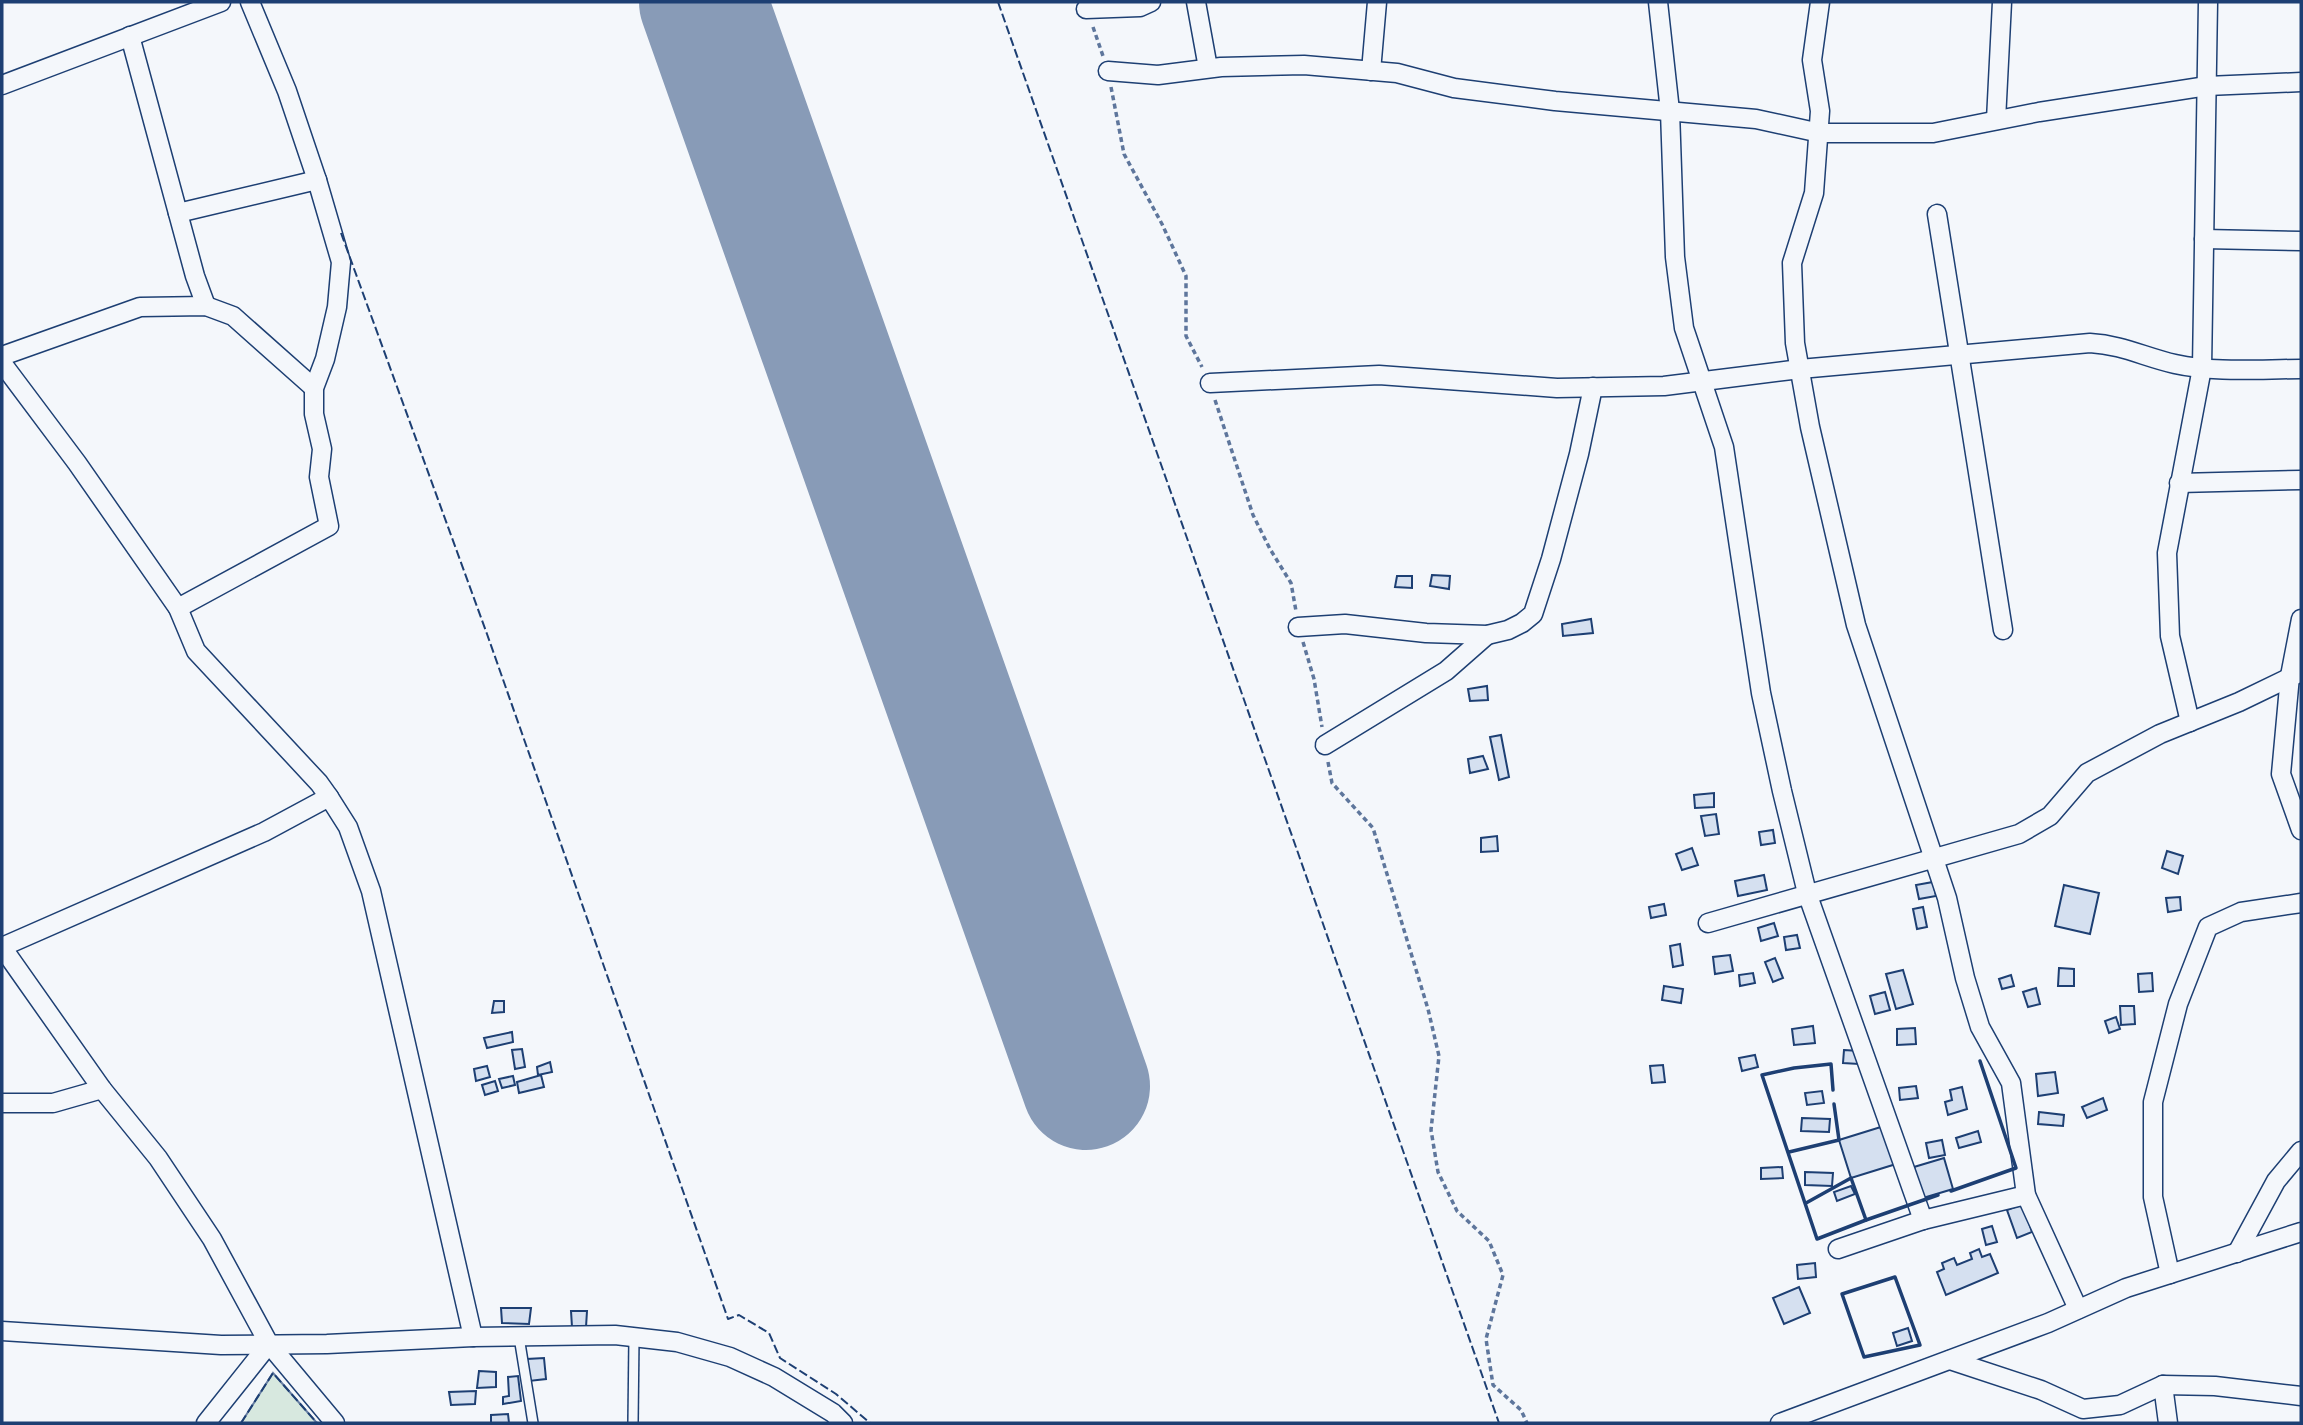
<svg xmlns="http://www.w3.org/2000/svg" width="2303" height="1425" viewBox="0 0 2303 1425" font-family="Signika,sans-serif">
<rect width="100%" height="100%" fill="#f4f7fb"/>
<polygon fill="#d7e8df" stroke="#687fa3" stroke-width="2" points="273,1373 317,1423 241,1423"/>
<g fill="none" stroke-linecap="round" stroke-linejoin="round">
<polyline stroke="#889bb7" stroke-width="128" points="703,2 1086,1086"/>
</g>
<g fill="#d5e0f0" stroke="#1d3f73" stroke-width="2">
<polygon points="1432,575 1450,576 1449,589 1430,586"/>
<polygon points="1397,576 1412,576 1412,588 1395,587"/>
<polygon points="1591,619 1593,633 1563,636 1562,624"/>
<polygon points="1487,686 1488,700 1470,701 1468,689"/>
<polygon points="1501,735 1509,777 1499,780 1490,737"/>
<polygon points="1483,756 1488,769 1470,773 1468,759"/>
<polygon points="1714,793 1714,807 1695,808 1694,795"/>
<polygon points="1716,814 1719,834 1705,836 1701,816"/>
<polygon points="1773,830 1775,843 1761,845 1759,832"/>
<polygon points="1497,836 1498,851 1481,852 1481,838"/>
<polygon points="1692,848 1698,865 1682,870 1676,854"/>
<polygon points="2167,851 2183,856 2178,874 2162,868"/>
<polygon points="1764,875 1767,890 1738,896 1735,881"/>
<polygon points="1933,882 1936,896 1919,899 1916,885"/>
<polygon points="2064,885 2099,893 2090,934 2055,926"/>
<polygon points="2180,897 2181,910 2168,912 2166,898"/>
<polygon points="1664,904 1666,915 1651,918 1649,907"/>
<polygon points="1923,907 1927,927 1917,929 1913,909"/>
<polygon points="1774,923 1778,936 1761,941 1758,928"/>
<polygon points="1797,935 1800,948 1786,950 1784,937"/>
<polygon points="1680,944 1683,965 1673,967 1670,946"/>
<polygon points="1730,955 1733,971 1715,974 1713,957"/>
<polygon points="1775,958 1783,978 1773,982 1765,962"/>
<polygon points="2059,968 2074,969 2074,986 2058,986"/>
<polygon points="1903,970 1913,1004 1896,1009 1886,974"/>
<polygon points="1753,973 1755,983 1740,986 1739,975"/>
<polygon points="2152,973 2153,991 2139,992 2138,974"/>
<polygon points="2011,975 2014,986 2002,989 1999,979"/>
<polygon points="1664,986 1683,989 1681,1003 1662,1000"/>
<polygon points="2036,988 2040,1004 2028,1007 2023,992"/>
<polygon points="1885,992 1890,1010 1875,1014 1870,996"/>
<polygon points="494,1001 504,1001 504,1012 492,1013"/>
<polygon points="2120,1006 2134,1006 2135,1024 2121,1025"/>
<polygon points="2116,1017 2120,1029 2109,1033 2105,1021"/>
<polygon points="1813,1026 1815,1043 1794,1045 1792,1029"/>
<polygon points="1915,1028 1916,1044 1897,1045 1897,1029"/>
<polygon points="512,1032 513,1042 487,1048 484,1038"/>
<polygon points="522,1049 525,1067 515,1069 512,1050"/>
<polygon points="1844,1050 1859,1051 1859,1064 1843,1063"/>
<polygon points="1755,1055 1758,1067 1742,1071 1739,1058"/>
<polygon points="550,1062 552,1072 538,1075 537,1067"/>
<polygon points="1663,1065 1665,1082 1652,1083 1650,1066"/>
<polygon points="487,1066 490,1077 476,1081 474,1069"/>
<polygon points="2055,1072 2058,1093 2038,1096 2036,1074"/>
<polygon points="541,1075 544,1087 519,1093 517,1082"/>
<polygon points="513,1076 515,1085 502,1088 499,1079"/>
<polygon points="495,1081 498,1091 485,1095 482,1085"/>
<polygon points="1916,1086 1918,1098 1900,1100 1899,1088"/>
<polygon points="1962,1087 1967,1109 1948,1115 1945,1102 1952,1100 1950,1090"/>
<polygon points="1822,1091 1824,1103 1807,1105 1805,1093"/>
<polygon points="2103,1098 2107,1110 2087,1118 2082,1107"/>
<polygon points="2039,1112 2064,1115 2063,1126 2038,1124"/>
<polygon points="1802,1118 1830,1119 1829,1132 1801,1131"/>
<polygon points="1884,1126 1896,1164 1851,1178 1839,1140"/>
<polygon points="1978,1131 1981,1142 1959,1148 1956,1138"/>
<polygon points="1942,1140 1945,1155 1929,1158 1926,1143"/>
<polygon points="1944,1158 1953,1189 1923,1198 1914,1167"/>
<polygon points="1782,1167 1783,1178 1761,1179 1761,1168"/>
<polygon points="1805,1172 1833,1173 1832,1186 1805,1185"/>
<polygon points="1851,1186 1855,1194 1837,1201 1834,1192"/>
<polygon points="2023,1204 2032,1232 2017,1238 2007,1210"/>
<polygon points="1992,1226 1997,1242 1986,1245 1982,1229"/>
<polygon points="1979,1249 1982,1257 1990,1254 1998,1273 1946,1295 1937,1272 1944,1269 1942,1263 1954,1258 1957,1265 1972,1259 1970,1253"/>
<polygon points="1815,1263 1816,1277 1798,1279 1797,1265"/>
<polygon points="1799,1287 1810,1313 1784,1324 1773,1298"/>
<polygon points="501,1308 531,1308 529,1324 502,1323"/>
<polygon points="571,1311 587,1311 586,1327 572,1327"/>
<polygon points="1908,1328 1912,1341 1897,1346 1893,1333"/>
<polygon points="544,1358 546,1379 529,1381 527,1359"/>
<polygon points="479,1371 496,1372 496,1387 477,1388"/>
<polygon points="518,1376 521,1401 503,1404 503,1397 509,1396 508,1377"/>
<polygon points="476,1391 475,1404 451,1405 449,1392"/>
<polygon points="508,1414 509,1423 491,1423 491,1415"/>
</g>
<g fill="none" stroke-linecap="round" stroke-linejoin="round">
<defs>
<g id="lane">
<polyline points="519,1337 533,1423"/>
<polyline points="633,1423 634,1337"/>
</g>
<g id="street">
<polyline points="1196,2 1208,68"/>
<polyline points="1658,2 1670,111 1675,257 1684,328 1724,447 1761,693 1782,791 1807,893 1923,1220"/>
<polyline points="1820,2 1812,60 1820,111 1814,193 1792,263 1795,343 1810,427 1856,625 1947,898 1965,978 1980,1027 2011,1083 2026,1195 2078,1309"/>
<polyline points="1086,9 1140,7 1151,2"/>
<polyline points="130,36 195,276 206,306"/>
<polyline points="1108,71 1158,75 1221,67 1304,65 1397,73 1454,88 1555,101 1756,119 1820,133 1933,133 2039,112 2207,86 2301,82"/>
<polyline points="1371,71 1377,2"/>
<polyline points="2,85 221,2"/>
<polyline points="1996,120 2002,2"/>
<polyline points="178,213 317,180"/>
<polyline points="1937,214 2003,630"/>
<polyline points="2204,239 2301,241"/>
<polyline points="2,356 140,307 206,306 233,316 314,388"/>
<polyline points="2,363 77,463 178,608 196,651 319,783 329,797 348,827 371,891 473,1337"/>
<path d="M1210,383L1379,375L1557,388L1664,386L1800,369L2090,343C2123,345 2144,357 2175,364C2215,373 2260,369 2301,369"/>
<polyline points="2179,483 2301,480"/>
<polyline points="178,608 329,526 319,477 322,449 314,414 314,388 325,359 337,307 341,262 317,180 287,91 250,2"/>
<polyline points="2301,619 2290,676 2281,774 2301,830"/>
<polyline points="1298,627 1345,624 1426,633 1487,635 1508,630 1522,623 1533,614 1551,559 1579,454 1593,387"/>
<polyline points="2190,722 2170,636 2167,553 2202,368 2208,2"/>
<polyline points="1325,745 1446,671 1487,635"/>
<polyline points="1708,923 2019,834 2050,816 2087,773 2160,734 2239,702 2301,672"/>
<polyline points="2,947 102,1089 158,1158 212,1239 269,1344 335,1423"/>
<polyline points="2,947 264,832 329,797"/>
<polyline points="2,1103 53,1103 102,1089"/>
<polyline points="1838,1249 1923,1220 2026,1195"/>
<polyline points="2237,1253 2276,1181 2301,1151"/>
<polyline points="2170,1274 2153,1197 2153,1102 2178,1004 2208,927 2241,912 2301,903"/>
<polyline points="2,1331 221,1345 327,1344 473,1337 615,1335 677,1342 730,1357 774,1377 833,1413 843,1423"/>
<polyline points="1950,1360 2041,1390 2083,1409 2120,1405 2163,1385 2215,1386 2301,1396"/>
<polyline points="2163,1385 2168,1423"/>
<polyline points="206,1423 269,1344"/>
<polyline points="1780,1423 2048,1323 2126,1288 2301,1232"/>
</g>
</defs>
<use href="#lane" stroke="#1d3f73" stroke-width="12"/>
<use href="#street" stroke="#1d3f73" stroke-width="21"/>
<g stroke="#5e769c" stroke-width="3.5" stroke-dasharray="5 3.5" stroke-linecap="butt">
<polyline points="1093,27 1103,56"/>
<polyline points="1111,87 1124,154 1162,224 1186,276 1186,336 1202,367"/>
<polyline points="1215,400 1253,515 1270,549 1291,583 1296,611"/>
<polyline points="1303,642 1314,679 1322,727"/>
<polyline points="1328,762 1332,783 1373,828 1428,1009 1439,1056 1431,1130 1438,1172 1457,1211 1489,1241 1503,1275 1486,1339 1493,1385 1521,1410 1527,1423"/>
</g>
<use href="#lane" stroke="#f4f7fb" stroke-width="9"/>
<use href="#street" stroke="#f4f7fb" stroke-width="18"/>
<g stroke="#1d3f73" stroke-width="2" stroke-dasharray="9 3.5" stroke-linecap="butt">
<polyline points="998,2 1499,1423"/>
<polyline points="341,233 487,634 728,1319 739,1315 769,1333 780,1358 836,1394 870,1423"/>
<polyline points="241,1423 273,1373 317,1423"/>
</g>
<g stroke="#1d3f73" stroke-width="3.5">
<polyline points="1833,1090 1831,1064 1794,1068 1762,1075 1817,1239 1866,1220"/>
<polyline points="1789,1152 1839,1140 1834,1104"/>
<polyline points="1951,1191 2016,1168 1980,1061"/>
<polyline points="1806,1203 1851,1178 1866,1220 1938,1195"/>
<polygon points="1895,1277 1920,1345 1864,1357 1842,1294"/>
</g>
</g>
<rect width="2303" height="1425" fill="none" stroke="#1d3f73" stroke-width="7"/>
</svg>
